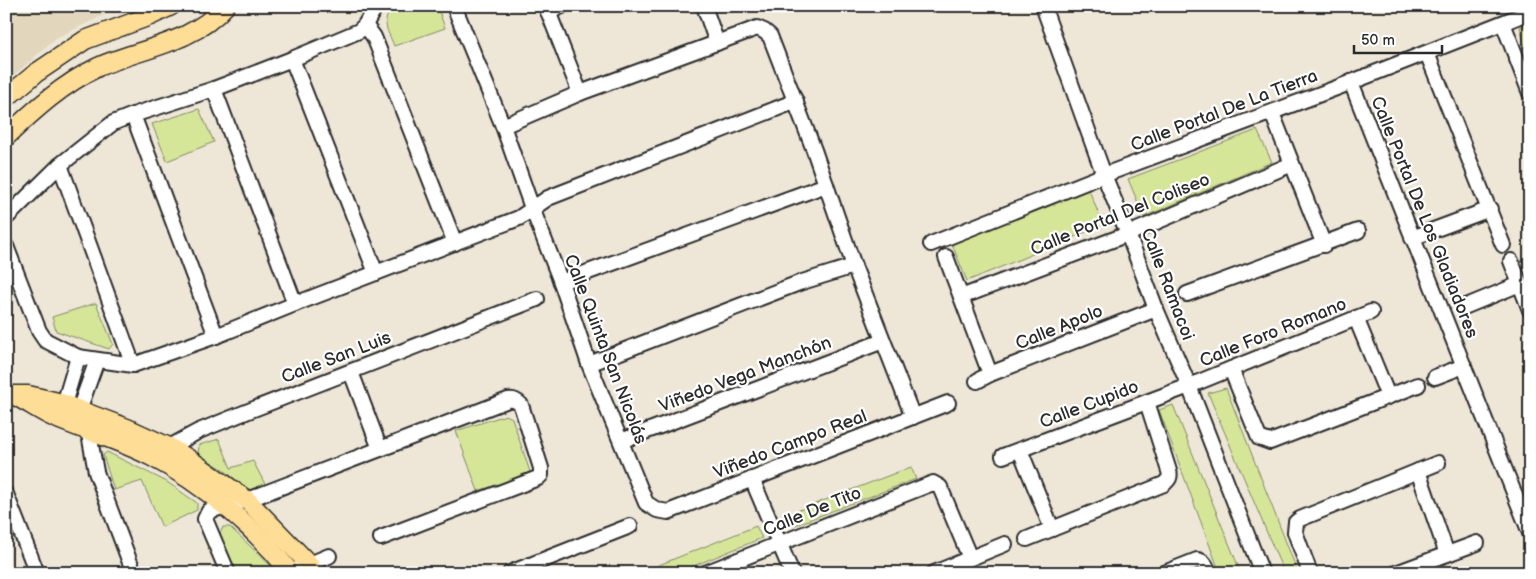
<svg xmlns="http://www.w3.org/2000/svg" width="1536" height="579" viewBox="0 0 1536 579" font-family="'Balsamiq Sans',sans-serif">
<rect width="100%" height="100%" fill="#eee7d8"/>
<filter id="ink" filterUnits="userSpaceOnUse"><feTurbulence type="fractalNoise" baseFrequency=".02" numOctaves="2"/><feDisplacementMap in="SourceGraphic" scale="10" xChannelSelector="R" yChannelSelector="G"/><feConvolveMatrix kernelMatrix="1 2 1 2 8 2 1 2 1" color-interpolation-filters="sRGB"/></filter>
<g filter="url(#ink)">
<polygon fill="#e2d6bd" points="6,6 127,6 104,15 58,37 6,82"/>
<g fill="#d5e699" stroke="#808862">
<path d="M392,6H437L445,28L394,46C387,28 381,24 392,6Z"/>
<polygon points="1530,23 1530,50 1526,51 1520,27"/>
<polygon points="199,109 214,142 167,161 152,124"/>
<polygon points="1257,130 1272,162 1144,217 1128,179"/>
<polygon points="1089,190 1103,225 967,281 952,244"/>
<polygon points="96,303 113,344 109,349 56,331 52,317"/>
<polygon points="1226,388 1298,573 1284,573 1208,393"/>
<polygon points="1173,405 1241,573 1220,573 1159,410"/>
<polygon points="506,415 512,418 530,472 527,475 478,491 456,431"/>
<polygon points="219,439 231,468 253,461 266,486 249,491 224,470 198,454 199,445"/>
<polygon points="107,452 167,482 197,503 197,510 162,527 142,481 114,490 103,455"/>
<polygon points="911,467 916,479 793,526 789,514"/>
<polygon points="756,526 762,538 676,573 639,573"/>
<polygon points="223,527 230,527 272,567 259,573 232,573 220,534"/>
</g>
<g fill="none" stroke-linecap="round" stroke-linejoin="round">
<defs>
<g id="minor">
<polyline points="454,6 503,126 532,208 561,282 589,364 646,503 657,510 668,512 948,403"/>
<polyline points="546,6 580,93"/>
<polyline points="704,6 717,43"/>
<polyline points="1043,6 1104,175 1128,234 1156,309 1189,386 1262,573"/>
<polyline points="548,12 562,6"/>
<polyline points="1503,23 1530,93"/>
<polyline points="365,25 374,37 455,243"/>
<polyline points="1427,53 1503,245"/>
<polyline points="292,59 214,89 295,304"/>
<polyline points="1351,82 1530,533"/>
<polyline points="1272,113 1324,245"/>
<polyline points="133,115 216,336"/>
<polyline points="503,126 580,93 757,28 764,31 770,36 814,150 854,266 913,417"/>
<polyline points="60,165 133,365"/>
<polyline points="6,218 60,165 113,123 133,115 214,89"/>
<polyline points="1412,238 1490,209"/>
<polyline points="931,244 1104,175 1339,87 1530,12"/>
<polyline points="6,246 39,331 45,340 78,357 133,365 216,336 295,304 519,218 548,198 796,101"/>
<polyline points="946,257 990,374"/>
<polyline points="1511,261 1530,310"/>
<polyline points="376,273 292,59 359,31 365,25 376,6"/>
<polyline points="561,282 826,185"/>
<polyline points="1187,294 1358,231"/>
<polyline points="961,297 1128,234 1292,164"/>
<polyline points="1464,307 1520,284"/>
<polyline points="1356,318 1388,396"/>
<polyline points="589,364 799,283 854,266"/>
<polyline points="1231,369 1259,438 1270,442 1418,385"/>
<polyline points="351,372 380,449"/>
<polyline points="1435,377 1464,366"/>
<polyline points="977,381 990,374 1156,309"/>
<polyline points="64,404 78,357"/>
<polyline points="79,410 97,360"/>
<polyline points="87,423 96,472 134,573"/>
<polyline points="621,441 883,341"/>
<polyline points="1020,450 1052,529"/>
<polyline points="162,451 199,431 246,412 537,299"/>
<polyline points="1003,456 1189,386 1371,312"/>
<polyline points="1418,471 1447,554"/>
<polyline points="752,479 792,573"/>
<polyline points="6,494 37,573"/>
<path d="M1027,539L1164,484C1168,480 1171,478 1169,471L1147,402"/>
<path d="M228,573L205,519L209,511L247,500L508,400C514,399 517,401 521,405L541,468V475L538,478L381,538"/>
<polyline points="288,573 329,556"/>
<polyline points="510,573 630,526"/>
<polyline points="705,573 933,483 940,487 970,558"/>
<polyline points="934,573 1005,544"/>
<path d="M1164,573L1197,560C1205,561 1206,566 1209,573"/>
<polyline points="1310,573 1295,532 1296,522 1300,519 1438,463"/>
<polyline points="1396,573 1477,543"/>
</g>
<g id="major">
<polyline points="6,98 36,73 85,40 150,16 171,6"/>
<path d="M6,137C34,110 63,84 98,67C141,48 192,44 225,6"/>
<polyline points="6,395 28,395 58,402 127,428 169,447 189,459 247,500 309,564 314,573"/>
<path d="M17,397C29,403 40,411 53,417C85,431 120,440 152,457C204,484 254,527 291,573"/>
</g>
</defs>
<use href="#minor" stroke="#2b2b2b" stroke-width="18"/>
<use href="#major" stroke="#2b2b2b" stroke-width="21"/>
<use href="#minor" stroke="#fff" stroke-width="14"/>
<use href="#major" stroke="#fedd96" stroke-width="18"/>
</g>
</g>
<g text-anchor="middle" stroke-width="4.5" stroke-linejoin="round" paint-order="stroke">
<g font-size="18" fill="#2b2b2b" stroke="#fff">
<text transform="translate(1224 110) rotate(-21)" y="6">Calle Portal De La Tierra</text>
<text transform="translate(1120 214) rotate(-22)" y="6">Calle Portal Del Coliseo</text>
<text transform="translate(1425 217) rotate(68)" y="6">Calle Portal De Los Gladiadores</text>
<text transform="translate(1168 284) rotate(69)" y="6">Calle Ramacoi</text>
<text transform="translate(1059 327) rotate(-22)" y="6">Calle Apolo</text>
<text transform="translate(1273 332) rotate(-22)" y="6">Calle Foro Romano</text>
<text transform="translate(606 349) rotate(69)" y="6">Calle Quinta San Nicolás</text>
<text transform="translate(336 357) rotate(-21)" y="6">Calle San Luis</text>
<text transform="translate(745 374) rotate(-21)" y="6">Viñedo Vega Manchón</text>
<text transform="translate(1089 404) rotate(-21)" y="6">Calle Cupido</text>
<text transform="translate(790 444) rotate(-21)" y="6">Viñedo Campo Real</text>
<text transform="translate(812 511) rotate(-22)" y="6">Calle De Tito</text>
</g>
</g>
<rect width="1536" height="579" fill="none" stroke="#fff" stroke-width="25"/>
<rect x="12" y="12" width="1511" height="554" fill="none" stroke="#2b2b2b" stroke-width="2" filter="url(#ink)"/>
<path d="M1354 45v8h88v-8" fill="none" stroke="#2b2b2b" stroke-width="2.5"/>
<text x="1361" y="45" font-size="15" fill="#2b2b2b" stroke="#ffffff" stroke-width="4" paint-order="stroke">50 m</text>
</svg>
